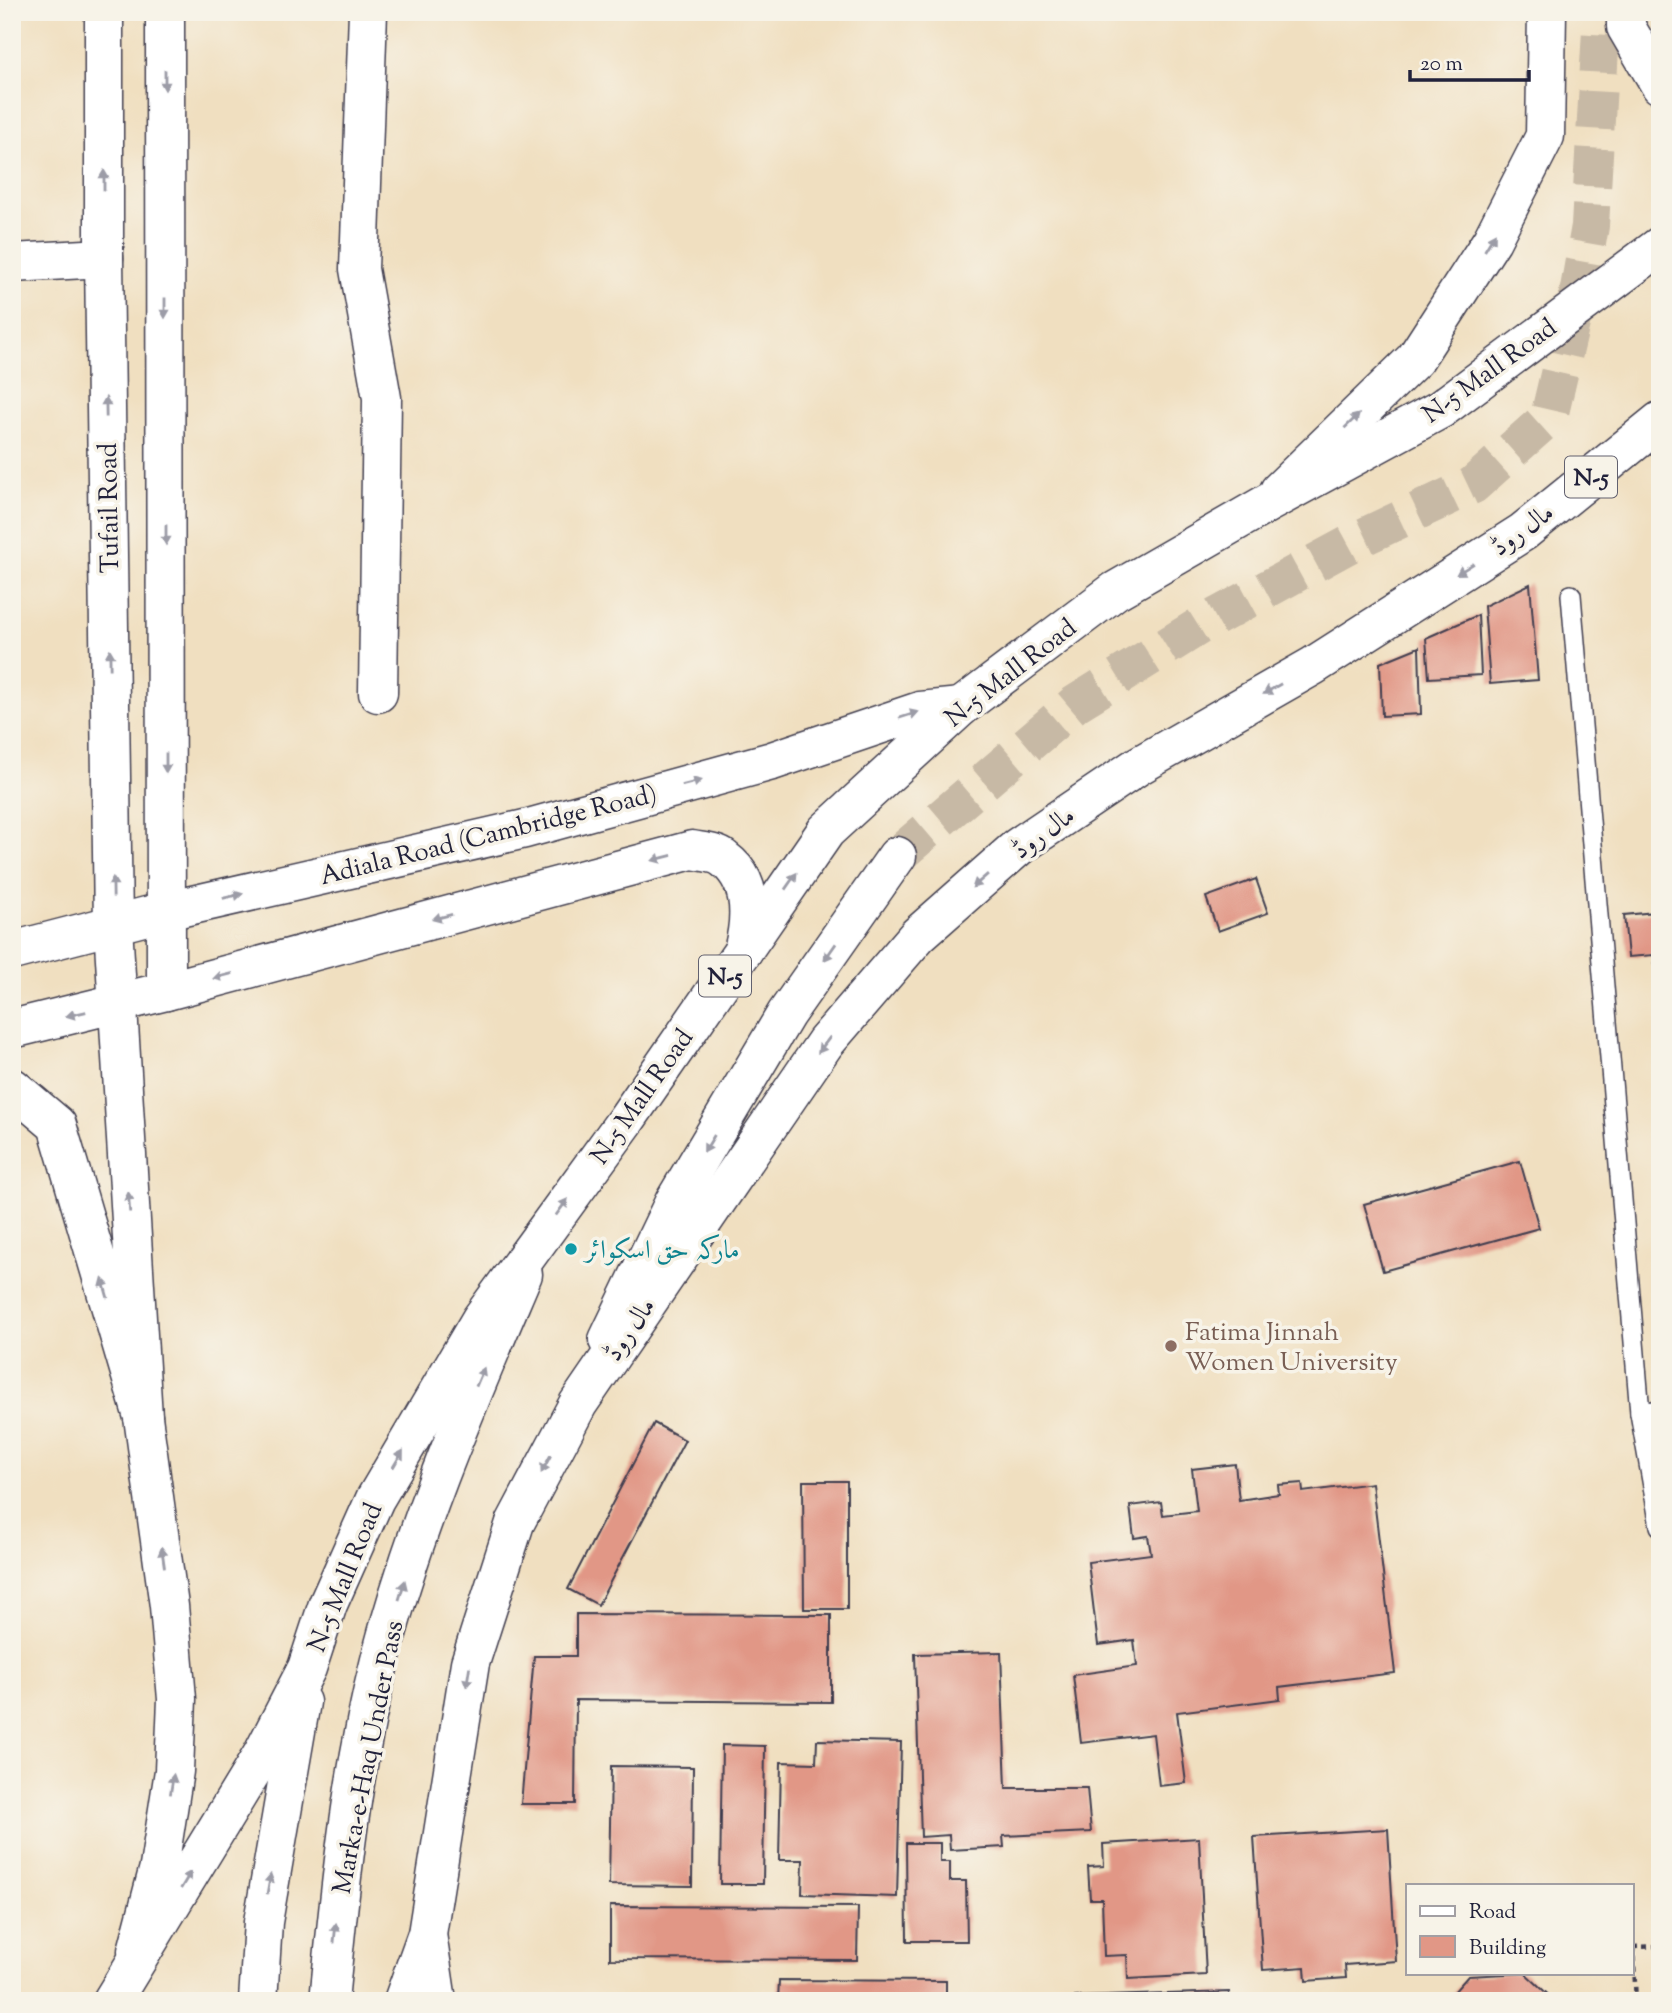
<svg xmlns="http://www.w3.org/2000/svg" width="1672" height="2013" viewBox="0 0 1672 2013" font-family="'Sorts Mill Goudy',Amiri,serif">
<rect width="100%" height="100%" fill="#f7f3e8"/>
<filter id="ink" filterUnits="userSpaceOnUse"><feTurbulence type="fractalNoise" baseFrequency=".0143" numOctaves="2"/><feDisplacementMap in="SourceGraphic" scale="14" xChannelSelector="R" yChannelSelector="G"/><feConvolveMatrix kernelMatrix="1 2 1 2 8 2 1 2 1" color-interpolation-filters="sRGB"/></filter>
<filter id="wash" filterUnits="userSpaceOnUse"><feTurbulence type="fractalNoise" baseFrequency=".00686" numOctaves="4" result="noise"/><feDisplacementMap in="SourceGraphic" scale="28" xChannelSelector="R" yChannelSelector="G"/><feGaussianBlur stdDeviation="1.57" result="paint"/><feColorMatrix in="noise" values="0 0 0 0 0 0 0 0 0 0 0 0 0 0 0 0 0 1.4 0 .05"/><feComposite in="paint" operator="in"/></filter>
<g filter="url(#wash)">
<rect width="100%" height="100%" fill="#f0dfc0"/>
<g id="blocks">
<g fill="#e19786">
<polygon points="1530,584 1538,680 1490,684 1484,606"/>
<polygon points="1478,615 1481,675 1429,678 1426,638"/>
<polygon points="1419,647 1421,714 1382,716 1380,663"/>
<polygon points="1256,879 1268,913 1218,931 1206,897"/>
<polygon points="1660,893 1660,989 1657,989 1654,955 1628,957 1624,915 1655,912 1653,894"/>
<polygon points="1520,1161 1539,1228 1383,1271 1364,1204"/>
<polygon points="654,1423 685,1440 598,1605 568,1589"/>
<polygon points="1235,1464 1239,1500 1279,1494 1278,1485 1302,1483 1303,1492 1372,1483 1395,1673 1279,1687 1280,1699 1177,1712 1186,1783 1159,1786 1153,1734 1081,1743 1073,1675 1137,1666 1134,1640 1098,1645 1088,1562 1151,1554 1148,1536 1134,1538 1130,1506 1161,1502 1163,1515 1197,1511 1192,1469"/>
<polygon points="803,1481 847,1481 847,1609 804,1609"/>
<polygon points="576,1614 831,1615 831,1702 576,1700 575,1804 521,1804 534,1656 576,1656"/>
<polygon points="1001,1652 1006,1788 1087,1788 1091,1832 1003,1836 1004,1847 950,1850 949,1835 921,1837 915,1654"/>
<polygon points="817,1740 901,1742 897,1897 802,1894 803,1860 779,1860 781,1762 816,1763"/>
<polygon points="722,1745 765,1746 763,1884 720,1884"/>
<polygon points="611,1766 693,1767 692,1886 609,1885"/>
<polygon points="1388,1829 1396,1961 1345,1965 1346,1978 1306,1981 1305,1967 1263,1970 1254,1837"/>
<polygon points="1199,1838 1206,1975 1128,1979 1127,1955 1104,1956 1102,1899 1090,1899 1088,1867 1104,1866 1103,1844"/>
<polygon points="906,1843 940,1843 940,1862 950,1862 950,1881 966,1881 967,1941 907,1941"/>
<polygon points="610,1906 858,1907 857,1960 610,1959"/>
<polygon points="1525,1973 1555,2001 1446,2001 1468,1976"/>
<polygon points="779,1980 946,1981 946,2001 778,2001"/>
<polygon points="1229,1992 1230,2001 1075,2001 1075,1997"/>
</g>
</g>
</g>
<g filter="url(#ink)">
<use href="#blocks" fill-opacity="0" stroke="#413e4f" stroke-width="2"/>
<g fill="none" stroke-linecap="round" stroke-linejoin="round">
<polyline stroke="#c7b9a5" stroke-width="38" stroke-dasharray="38 19" stroke-linecap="butt" points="897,856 1075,704 1201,625 1361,538 1473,485 1549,417 1579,289 1590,226 1602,12"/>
<defs>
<g id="service">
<polyline points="1571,595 1640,1413 1660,1526"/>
<polyline points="1640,1413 1660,1410"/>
</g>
<g id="minor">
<polyline points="368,12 359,269 382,398 378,693"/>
<polyline points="12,263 104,258"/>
</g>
<g id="secondary">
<polyline points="104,12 104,258 113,926 143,1417"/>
<polyline points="165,12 166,991"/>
<polyline points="1279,491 1415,359 1492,240 1545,136 1547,12"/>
<polyline points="12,951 166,911 525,829 772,761 920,711 961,707"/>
<path d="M12,1029L166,991L692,850C702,852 717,853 724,859C754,881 751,920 743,951"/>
<polyline points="12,1087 57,1125 143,1417 169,1606 177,1699 174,1771 159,1867 137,1951"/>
<polyline points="608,1340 674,1202 786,1014 897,856"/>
</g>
<g id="primary">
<polyline points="427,1934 437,2001"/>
<path d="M329,2001C340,1885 352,1769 381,1656C415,1524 470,1399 523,1274"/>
</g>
<g id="trunk">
<polyline points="1626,12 1626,27 1660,85"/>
<polyline points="112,2001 262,1755 307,1668 328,1604 375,1499 481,1319 626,1120 826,831 961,707 1115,591 1268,503 1441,409 1660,246"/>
<polyline points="258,2001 263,1922 301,1702"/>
<polyline points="403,2001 427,1934 470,1663 515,1523 578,1404 825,1043 918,935 1018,847 1138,766 1313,666 1523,532 1660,421"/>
</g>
</defs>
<use href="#service" stroke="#413e4f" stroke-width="22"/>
<use href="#minor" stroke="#413e4f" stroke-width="41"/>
<use href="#secondary" stroke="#413e4f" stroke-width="41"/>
<use href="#primary" stroke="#413e4f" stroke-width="41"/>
<use href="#trunk" stroke="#413e4f" stroke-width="41"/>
<g stroke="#413e4f" stroke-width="4.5" stroke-dasharray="5 5" stroke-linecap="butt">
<polyline points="1633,1947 1636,2001"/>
<polyline points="1633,1947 1660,1946"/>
</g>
<use href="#service" stroke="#fff" stroke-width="19"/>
<use href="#minor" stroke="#fff" stroke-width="38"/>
<use href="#secondary" stroke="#fff" stroke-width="38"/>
<use href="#primary" stroke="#fff" stroke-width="38"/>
<use href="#trunk" stroke="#fff" stroke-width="38"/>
</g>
<defs><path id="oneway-solid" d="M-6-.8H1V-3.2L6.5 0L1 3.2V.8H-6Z" transform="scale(1.75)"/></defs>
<g fill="#9c9ca7">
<use href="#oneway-solid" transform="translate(165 80) rotate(90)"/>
<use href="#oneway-solid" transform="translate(104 180) rotate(-90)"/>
<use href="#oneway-solid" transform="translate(1490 242) rotate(-59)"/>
<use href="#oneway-solid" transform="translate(165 308) rotate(90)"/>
<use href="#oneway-solid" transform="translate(106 407) rotate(-91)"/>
<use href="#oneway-solid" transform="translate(1352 421) rotate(-44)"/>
<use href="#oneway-solid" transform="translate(166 535) rotate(90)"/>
<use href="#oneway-solid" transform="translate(1465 569) rotate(148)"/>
<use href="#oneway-solid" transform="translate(110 659) rotate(-91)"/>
<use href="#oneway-solid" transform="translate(1272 689) rotate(150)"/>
<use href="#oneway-solid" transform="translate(909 715) rotate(-18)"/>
<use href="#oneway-solid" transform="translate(166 763) rotate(90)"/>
<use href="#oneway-solid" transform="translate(692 783) rotate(-15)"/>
<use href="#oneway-solid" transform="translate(662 858) rotate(165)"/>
<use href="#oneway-solid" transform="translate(791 881) rotate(-55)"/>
<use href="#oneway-solid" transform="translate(980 881) rotate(139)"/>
<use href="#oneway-solid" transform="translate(113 887) rotate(-91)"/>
<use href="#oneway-solid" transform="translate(233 896) rotate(-13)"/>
<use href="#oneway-solid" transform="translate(442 917) rotate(165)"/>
<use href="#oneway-solid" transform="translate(830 952) rotate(125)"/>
<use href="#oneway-solid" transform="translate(223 976) rotate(165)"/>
<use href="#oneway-solid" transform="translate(76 1014) rotate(167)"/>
<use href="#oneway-solid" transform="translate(824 1045) rotate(127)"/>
<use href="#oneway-solid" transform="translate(709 1144) rotate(121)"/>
<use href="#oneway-solid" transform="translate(129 1202) rotate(-94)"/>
<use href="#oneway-solid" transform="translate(562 1207) rotate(-54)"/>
<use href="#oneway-solid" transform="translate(105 1288) rotate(-106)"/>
<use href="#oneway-solid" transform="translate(480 1377) rotate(-67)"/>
<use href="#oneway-solid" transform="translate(398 1459) rotate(-59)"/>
<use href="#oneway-solid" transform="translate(546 1464) rotate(118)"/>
<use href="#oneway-solid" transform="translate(163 1557) rotate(-98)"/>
<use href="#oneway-solid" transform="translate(402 1590) rotate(-73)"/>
<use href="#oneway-solid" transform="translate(468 1677) rotate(99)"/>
<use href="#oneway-solid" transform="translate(172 1784) rotate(-81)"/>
<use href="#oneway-solid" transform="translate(186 1880) rotate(-59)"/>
<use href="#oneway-solid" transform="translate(269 1884) rotate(-80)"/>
<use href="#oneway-solid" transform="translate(335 1933) rotate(-84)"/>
</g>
</g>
<circle fill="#0f9aa8" stroke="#f7f3e8" stroke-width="2.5" cx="571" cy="1249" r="7"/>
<circle fill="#8d6e63" stroke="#f7f3e8" stroke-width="2.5" cx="1171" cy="1346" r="7"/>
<g text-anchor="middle" stroke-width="7" stroke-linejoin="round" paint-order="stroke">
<g fill="#f7f3e8" stroke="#62616f" stroke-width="2">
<rect x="1565" y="456.5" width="52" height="41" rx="5"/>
<rect x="699" y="955.5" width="52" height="41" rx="5"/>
</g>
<g font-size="24" font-weight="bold" fill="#22223b">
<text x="1591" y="485">N-5</text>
<text x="725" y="984">N-5</text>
</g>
<g font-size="26" fill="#22223b" stroke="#f7f3e8">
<text transform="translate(1489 370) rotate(-36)" y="9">N-5 Mall Road</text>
<text transform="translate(108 508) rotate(-91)" y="9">Tufail Road</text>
<text transform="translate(1522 529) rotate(-36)" y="9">مال روڈ</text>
<text transform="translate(1010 672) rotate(-38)" y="9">N-5 Mall Road</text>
<text transform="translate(1043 832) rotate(-36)" y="9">مال روڈ</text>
<text transform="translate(488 834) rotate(-14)" y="9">Adiala Road (Cambridge Road)</text>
<text transform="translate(641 1096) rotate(-55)" y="9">N-5 Mall Road</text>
<text transform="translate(629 1329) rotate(-56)" y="9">مال روڈ</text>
<text transform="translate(344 1577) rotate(-68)" y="9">N-5 Mall Road</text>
<text transform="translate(367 1757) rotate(-79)" y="9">Marka-e-Haq Under Pass</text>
</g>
<g font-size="26" fill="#0d838f" stroke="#f7f3e8" text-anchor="start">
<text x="585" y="1258">مارکہ حق اسکوائر</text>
</g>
<g font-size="26" fill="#785e54" stroke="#f7f3e8" text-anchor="start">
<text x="1185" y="1340">Fatima Jinnah<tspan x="1185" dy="30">Women University</tspan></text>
</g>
</g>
<rect width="1672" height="2013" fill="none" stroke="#f7f3e8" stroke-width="42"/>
<rect x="1406" y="1884" width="228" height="91" fill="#f7f3e8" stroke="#a29fa3" stroke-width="2"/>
<rect x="1420" y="1906" width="35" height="10" fill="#ffffff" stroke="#a29fa3" stroke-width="2"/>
<text x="1469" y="1918" font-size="21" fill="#22223b">Road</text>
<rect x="1420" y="1936" width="35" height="21" fill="#e19786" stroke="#a29fa3" stroke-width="2"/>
<text x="1469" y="1954" font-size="21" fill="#22223b">Building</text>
<path d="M1410 70v10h119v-10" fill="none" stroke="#22223b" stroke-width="3.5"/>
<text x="1420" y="70" font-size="21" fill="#22223b" stroke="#f7f3e8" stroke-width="5" paint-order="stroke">20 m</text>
</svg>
